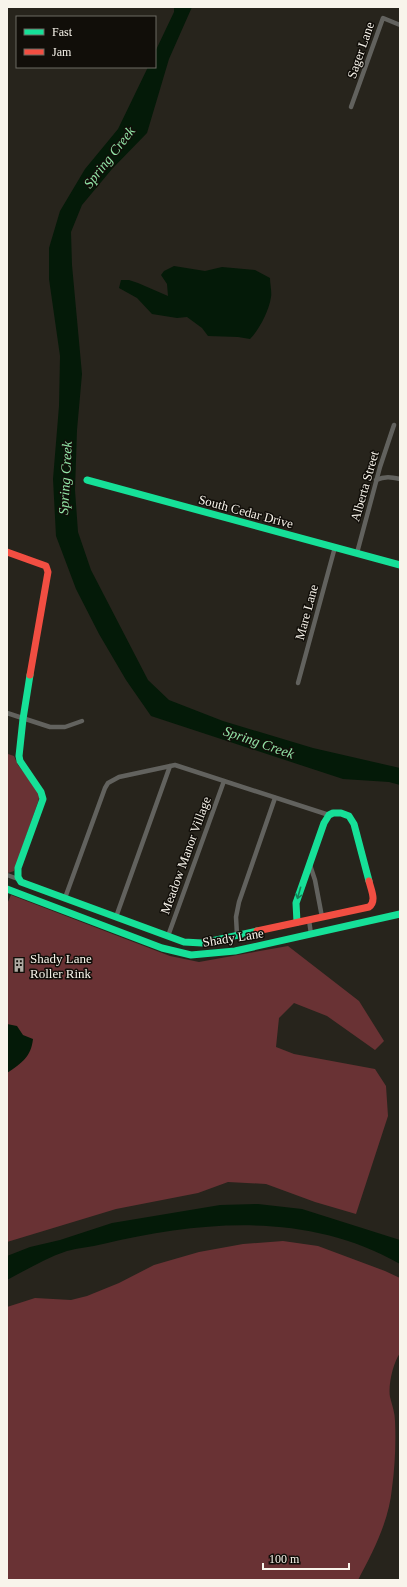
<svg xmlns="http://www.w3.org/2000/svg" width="407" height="1587" viewBox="0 0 407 1587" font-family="'Times New Roman',serif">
<rect width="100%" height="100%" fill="#27241c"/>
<g fill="#693234">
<polygon points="8,754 14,756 18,765 40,794 38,802 14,871 8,873 7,873"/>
<polygon points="11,895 170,956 199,962 288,946 359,1001 384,1041 375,1050 327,1016 294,1003 279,1018 276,1047 294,1054 375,1069 386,1086 388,1116 356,1214 315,1202 266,1184 228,1182 198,1193 116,1209 7,1242 7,904"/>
<path d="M283,1241L318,1246L385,1271L400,1278V1353C393,1363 388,1385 390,1397C392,1405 395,1413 395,1421C396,1443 395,1466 392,1488C389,1521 373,1552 358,1580H7V1307L35,1298L71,1300L87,1296L119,1283L154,1265L199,1252L243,1244Z"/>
</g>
<g fill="#041a08">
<polygon points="174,7 192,7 169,59 147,133 112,169 82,205 71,232 72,265 82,374 77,430 75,490 78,532 91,570 148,680 169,700 223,721 313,748 400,768 400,785 389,782 343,779 151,716 126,680 99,634 76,589 56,536 53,479 59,406 60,356 49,279 49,248 60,211 85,169 118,129 148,67 155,67 155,52 174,12"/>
<path d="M174,266L205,271L222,267L255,270L270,278C270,284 272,292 271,297C269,311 259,330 250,339L238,337L208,336L202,328L187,317L177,318L152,314L137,298L119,288L121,280H129L138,283L168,296L167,284L161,275L164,271Z"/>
<path d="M7,1024L17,1026L23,1035L33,1039C31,1057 22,1063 7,1073Z"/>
<path d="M258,1204L302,1209L400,1240V1264C307,1211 202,1221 103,1244C91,1247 78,1248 67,1251C46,1258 26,1270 7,1280V1256L30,1247L60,1240L112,1223L220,1205Z"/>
</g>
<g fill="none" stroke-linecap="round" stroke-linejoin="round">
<g stroke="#62625e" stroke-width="4.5">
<polyline points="351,107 383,18 400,25"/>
<path d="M376,480C385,476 391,477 400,479"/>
<polyline points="357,553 380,467 394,425"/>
<polyline points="298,683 335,547"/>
<polyline points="7,713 50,727 65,727 82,721"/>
<polyline points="310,865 315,880 322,917"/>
<polyline points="7,875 18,879"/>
<polyline points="65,898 105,788 108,783 119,777 175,765 329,815"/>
<polyline points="116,917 170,766"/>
<polyline points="309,920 311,934"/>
<polyline points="237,935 236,917 239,902 275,798"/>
<polyline points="168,936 224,781"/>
</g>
<g stroke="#16e098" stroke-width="7">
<polyline points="87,480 400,565"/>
<polyline points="30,675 23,719 19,756 20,761 41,792 43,799 18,868 18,877 21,882 184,942 202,943 257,931"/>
<polyline points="7,889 162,948 191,955 235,951 400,914"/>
<polyline points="297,922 296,903 324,823 329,815 333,813 341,813 349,816 354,824 369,881"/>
</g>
<g stroke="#f24e42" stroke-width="7">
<polyline points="7,552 46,566 48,572 30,675"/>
<path d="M257,931L369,907C377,901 371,890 369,881"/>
</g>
</g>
<defs><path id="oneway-shaft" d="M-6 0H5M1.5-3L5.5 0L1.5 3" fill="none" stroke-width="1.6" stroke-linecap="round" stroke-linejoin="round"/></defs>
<use stroke="#148258" href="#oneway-shaft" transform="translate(299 893) rotate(106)"/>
<defs>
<symbol id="building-bare" viewBox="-9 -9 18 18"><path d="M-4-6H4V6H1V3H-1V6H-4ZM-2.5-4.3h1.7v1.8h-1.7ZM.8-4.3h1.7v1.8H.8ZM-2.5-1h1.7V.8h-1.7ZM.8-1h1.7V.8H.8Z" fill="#afaba3" stroke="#110e09" stroke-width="2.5" paint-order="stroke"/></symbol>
</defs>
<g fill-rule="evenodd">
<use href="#building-bare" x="9" y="955" width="20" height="20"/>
</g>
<g text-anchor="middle" stroke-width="3" stroke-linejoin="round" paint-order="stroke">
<g font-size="13" fill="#f8f4eb" stroke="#110e09">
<text transform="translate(360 50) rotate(-71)" y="5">Sager Lane</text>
<text transform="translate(364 486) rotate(-74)" y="5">Alberta Street</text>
<text transform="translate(246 511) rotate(15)" y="5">South Cedar Drive</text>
<text transform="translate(306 612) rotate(-75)" y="5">Mare Lane</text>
<text transform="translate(185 855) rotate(-70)" y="5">Meadow Manor Village</text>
<text transform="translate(233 937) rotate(-9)" y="5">Shady Lane</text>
</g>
<g font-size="13" fill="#f8f4eb" stroke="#110e09" text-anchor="start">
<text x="30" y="963">Shady Lane<tspan x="30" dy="15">Roller Rink</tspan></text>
</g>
<g font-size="14" font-style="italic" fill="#92e6a7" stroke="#110e09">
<text transform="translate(109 157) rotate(-52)" y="5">Spring Creek</text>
<text transform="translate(65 478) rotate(-87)" y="5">Spring Creek</text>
<text transform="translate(259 742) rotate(19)" y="5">Spring Creek</text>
</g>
</g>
<rect width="407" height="1587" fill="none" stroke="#f8f4eb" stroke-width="16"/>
<rect x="16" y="16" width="140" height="52" fill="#110e09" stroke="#6d6a63"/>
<rect x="24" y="29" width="20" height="6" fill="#16e098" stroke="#6d6a63"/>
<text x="52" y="36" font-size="12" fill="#f8f4eb">Fast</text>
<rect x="24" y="49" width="20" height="6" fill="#f24e42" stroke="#6d6a63"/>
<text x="52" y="56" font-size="12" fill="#f8f4eb">Jam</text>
<path d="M263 1563v6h86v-6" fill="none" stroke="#f8f4eb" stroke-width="2"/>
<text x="269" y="1563" font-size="12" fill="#f8f4eb" stroke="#110e09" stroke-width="3" paint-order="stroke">100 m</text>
</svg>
